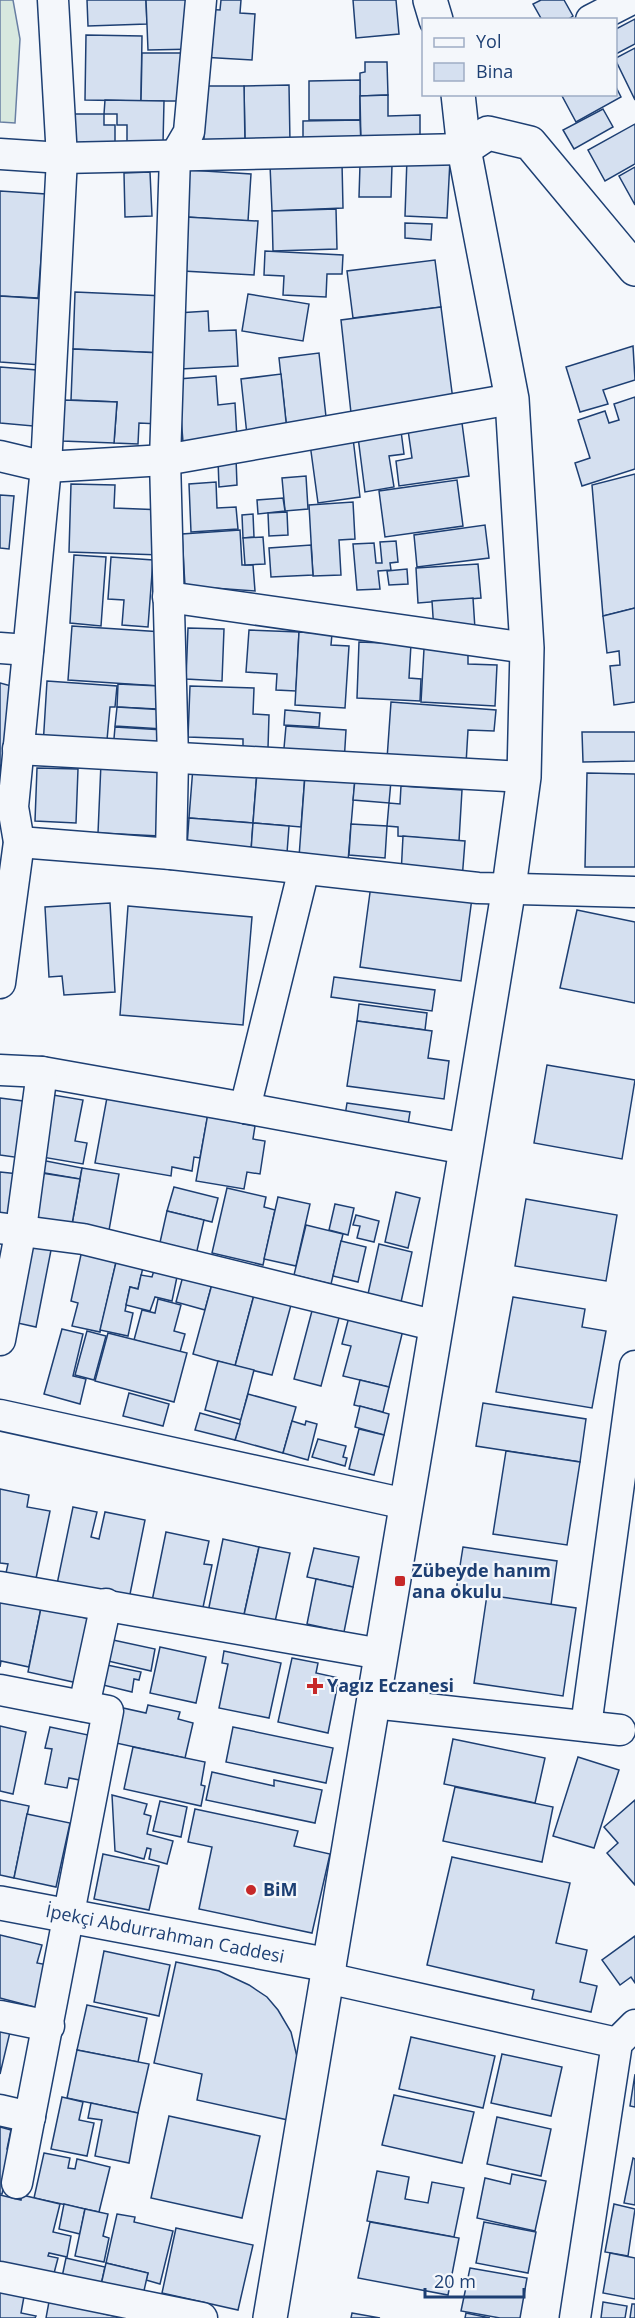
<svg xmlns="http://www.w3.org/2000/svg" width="635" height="2318" viewBox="0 0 635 2318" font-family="'Open Sans',sans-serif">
<rect width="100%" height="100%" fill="#f4f7fb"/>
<polygon fill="#d7e8df" stroke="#687fa3" stroke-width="1.5" points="0,0 13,0 20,39 15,123 0,122"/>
<g fill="#d5e0f0" stroke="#1d3f73" stroke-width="1.5">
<polygon points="87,0 146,0 147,24 88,26"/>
<polygon points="146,0 195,0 196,49 148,50"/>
<polygon points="221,0 241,0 240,13 255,14 252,60 201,57 204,9 220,10"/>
<polygon points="353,0 396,0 399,34 356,38"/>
<polygon points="541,0 564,0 573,16 567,20 542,20 533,4"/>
<polygon points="635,19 635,44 616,54 616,29"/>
<polygon points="86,35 142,36 141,101 85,100"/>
<polygon points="635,48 635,100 616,61 616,58"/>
<polygon points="142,53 184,53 183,101 141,101"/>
<polygon points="365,62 387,62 388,95 360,96 360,73 365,72"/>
<polygon points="360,80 360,120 309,120 309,81"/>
<polygon points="289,85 290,143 245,144 244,86"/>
<polygon points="203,86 244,86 245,144 204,145"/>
<polygon points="616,87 621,97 576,122 561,94 616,94"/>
<polygon points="388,95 388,116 420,115 420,144 361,145 360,96"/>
<polygon points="105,100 164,101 163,144 127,144 127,125 117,125 117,114 104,114"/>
<polygon points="603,109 613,127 574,149 563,130"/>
<polygon points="70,114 104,114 104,125 115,125 115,146 70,145"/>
<polygon points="360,120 361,145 303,146 303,121"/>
<polygon points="635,124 635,164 605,181 588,150"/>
<polygon points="407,158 450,160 447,218 405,216"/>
<polygon points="342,163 343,208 272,211 270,165"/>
<polygon points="360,165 392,165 391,197 359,197"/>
<polygon points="635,167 635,205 619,176"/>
<polygon points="189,170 251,174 248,221 186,217"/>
<polygon points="150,172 152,216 125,217 124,173"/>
<polygon points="0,191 46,194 38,298 0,296"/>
<polygon points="336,209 337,249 273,251 272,211"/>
<polygon points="186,217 258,221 254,275 183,271"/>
<polygon points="405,223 432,224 431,240 405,238"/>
<polygon points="265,251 343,255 342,274 327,274 326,297 283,295 284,276 264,275"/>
<polygon points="435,260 441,307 353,318 347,271"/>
<polygon points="75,292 165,296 163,353 73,349"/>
<polygon points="248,294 309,304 303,341 242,331"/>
<polygon points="0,296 46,299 41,365 0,362"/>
<polygon points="441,307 453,400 351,413 341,320"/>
<polygon points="208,311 209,331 236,330 238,366 180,369 177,313"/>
<polygon points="633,346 635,380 603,390 608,404 580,412 566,367"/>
<polygon points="73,349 163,353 160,424 139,423 138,444 114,443 117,402 71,400"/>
<polygon points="319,353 327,426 287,431 279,358"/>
<polygon points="0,367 37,370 33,426 0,423"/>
<polygon points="281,374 287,431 247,435 241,379"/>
<polygon points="216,376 218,405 235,403 237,439 183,442 178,379"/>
<polygon points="635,397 635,469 582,486 575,463 590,458 578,420 605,411 609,423 619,420 614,404"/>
<polygon points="64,400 117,402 114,443 62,441"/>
<polygon points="462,423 469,476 399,486 396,461 412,458 408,430"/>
<polygon points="401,431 404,454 389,456 394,487 365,492 358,437"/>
<polygon points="353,438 360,497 318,503 310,444"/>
<polygon points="236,458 237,485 219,487 218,460"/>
<polygon points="635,474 635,608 603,616 592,485"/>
<polygon points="306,476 308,509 285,511 282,478"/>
<polygon points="457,480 463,526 385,537 379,491"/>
<polygon points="216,482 217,508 236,507 238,529 191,532 189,484"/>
<polygon points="71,484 115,485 114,508 164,510 162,555 69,552"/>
<polygon points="0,495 14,496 9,549 0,548"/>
<polygon points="283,498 285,511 258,514 257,500"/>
<polygon points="353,502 355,539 339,540 341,575 313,576 309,505"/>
<polygon points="287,512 288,535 269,536 268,513"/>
<polygon points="253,514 254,537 243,538 242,515"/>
<polygon points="485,525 489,558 417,567 414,535"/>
<polygon points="240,530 242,565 253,565 255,591 185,586 182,534"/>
<polygon points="263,537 265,564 245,565 243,538"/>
<polygon points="396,541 398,562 390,563 391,570 378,571 380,589 357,590 353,544 374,543 376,563 382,563 380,542"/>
<polygon points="311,545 313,575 271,577 269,548"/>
<polygon points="74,555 106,557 101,626 70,623"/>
<polygon points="111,557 153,560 148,627 122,625 124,600 108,599"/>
<polygon points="478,564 481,598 418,603 416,568"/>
<polygon points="407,569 408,584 389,585 387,571"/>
<polygon points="473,598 475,629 434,632 432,601"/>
<polygon points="635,608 635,702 614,705 610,666 620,665 619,651 607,653 603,616"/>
<polygon points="72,626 163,632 159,686 68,680"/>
<polygon points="188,628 224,629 222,681 186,679"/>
<polygon points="249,630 299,632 296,691 276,690 277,674 246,672"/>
<polygon points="299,632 332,634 331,645 349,646 345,708 295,705"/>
<polygon points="359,642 411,644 409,678 421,679 420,701 357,698"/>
<polygon points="424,649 468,652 468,664 497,665 495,706 421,702"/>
<polygon points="47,681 117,686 115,707 110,707 106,751 43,746"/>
<polygon points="0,683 15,687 0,774"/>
<polygon points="118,684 159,686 157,709 117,707"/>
<polygon points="190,686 254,688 253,714 269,715 268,748 243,747 243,739 188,737"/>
<polygon points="391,702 496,710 494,731 468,730 466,764 387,759"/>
<polygon points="117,707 165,710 163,729 115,726"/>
<polygon points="285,710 320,713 319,727 284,725"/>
<polygon points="286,726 346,730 344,763 283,759"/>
<polygon points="115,727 164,730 163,753 113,750"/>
<polygon points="582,732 635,732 635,761 583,762"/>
<polygon points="101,763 163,766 160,836 98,833"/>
<polygon points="193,767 257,771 253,823 189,818"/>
<polygon points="37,768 78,769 76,823 35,821"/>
<polygon points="257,772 305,775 301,827 253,823"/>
<polygon points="587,773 635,774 635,867 585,867"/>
<polygon points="305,775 355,779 348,861 299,857"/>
<polygon points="355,779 391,781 389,803 353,800"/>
<polygon points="401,786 462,790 459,841 398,836 398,827 387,826 389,803 400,804"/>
<polygon points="189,818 253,823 251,851 187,846"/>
<polygon points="253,823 289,826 287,853 251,851"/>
<polygon points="351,824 387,826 385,858 349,855"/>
<polygon points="403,836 465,841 462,880 401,875"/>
<polygon points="371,885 472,898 461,981 360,967"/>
<polygon points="110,903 115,992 64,995 62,976 49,977 45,907"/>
<polygon points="128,906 252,917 243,1025 120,1015"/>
<polygon points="577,910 635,922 635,1003 560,988"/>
<polygon points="334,977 435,990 432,1011 331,997"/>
<polygon points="359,1004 427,1013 425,1030 357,1021"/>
<polygon points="357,1021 432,1031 428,1058 449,1061 444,1099 347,1086"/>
<polygon points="547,1065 635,1080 622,1159 534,1143"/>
<polygon points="108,1092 209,1109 200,1158 194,1157 192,1171 172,1167 171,1176 95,1163"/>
<polygon points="47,1094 83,1100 75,1141 87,1143 83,1164 36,1156"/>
<polygon points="0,1098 23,1101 21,1158 0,1155"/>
<polygon points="347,1103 410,1112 407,1131 344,1122"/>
<polygon points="208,1113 245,1119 243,1124 255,1126 253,1139 265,1141 260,1174 247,1172 244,1189 196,1181"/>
<polygon points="41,1160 82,1168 80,1179 39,1172"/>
<polygon points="82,1168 119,1174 108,1236 71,1230"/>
<polygon points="0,1172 19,1174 13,1218 0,1217"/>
<polygon points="35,1172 80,1179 71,1230 27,1222"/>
<polygon points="174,1187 218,1198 212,1222 167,1211"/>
<polygon points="227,1188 266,1197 264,1207 275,1210 263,1265 212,1253"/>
<polygon points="396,1192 420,1198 408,1248 385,1242"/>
<polygon points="278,1197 310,1204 296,1266 264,1259"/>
<polygon points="526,1199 617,1215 606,1281 515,1266"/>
<polygon points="335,1204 354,1208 348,1235 329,1230"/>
<polygon points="167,1211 204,1220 196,1255 159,1247"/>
<polygon points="356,1215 379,1221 374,1242 357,1238 360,1226 353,1225"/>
<polygon points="306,1225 343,1234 331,1284 294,1275"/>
<polygon points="29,1241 52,1245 36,1327 13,1322"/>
<polygon points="341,1241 366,1247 358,1282 333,1276"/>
<polygon points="379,1244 412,1252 401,1302 368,1294"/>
<polygon points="82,1250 117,1258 100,1332 72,1326 78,1303 71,1301"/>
<polygon points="117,1258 144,1263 138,1289 130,1287 125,1311 133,1313 128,1336 100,1330"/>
<polygon points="155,1267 178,1272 172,1301 155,1297 150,1311 126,1305 130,1287 138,1289 141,1275 152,1277"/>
<polygon points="183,1276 212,1284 205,1310 176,1302"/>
<polygon points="212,1284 254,1295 235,1366 193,1354"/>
<polygon points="254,1295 291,1305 272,1375 235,1366"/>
<polygon points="513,1297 585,1309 582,1327 606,1331 592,1408 496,1392"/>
<polygon points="158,1299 181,1305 174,1331 185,1334 180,1352 134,1340 142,1310 155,1313"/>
<polygon points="313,1307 340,1314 321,1386 294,1379"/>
<polygon points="350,1313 404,1326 389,1387 343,1376 351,1346 342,1344"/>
<polygon points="62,1329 83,1334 73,1376 86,1379 80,1404 44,1394"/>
<polygon points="87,1331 106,1336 94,1380 75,1375"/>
<polygon points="108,1333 187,1353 174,1402 95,1381"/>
<polygon points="218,1361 254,1370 241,1420 205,1410"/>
<polygon points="360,1380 389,1387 383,1412 354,1405"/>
<polygon points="129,1393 169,1404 163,1426 123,1416"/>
<polygon points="248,1394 296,1407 283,1453 235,1440"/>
<polygon points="483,1403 586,1419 580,1462 476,1446"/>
<polygon points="360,1406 389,1414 384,1435 355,1427"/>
<polygon points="200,1413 240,1424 235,1440 195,1430"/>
<polygon points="292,1421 305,1425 306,1421 317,1424 308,1460 283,1453"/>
<polygon points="359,1429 384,1435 374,1475 349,1469"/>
<polygon points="318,1439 346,1446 343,1457 347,1458 345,1466 312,1457"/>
<polygon points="506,1451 580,1462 567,1545 493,1534"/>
<polygon points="0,1489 29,1495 27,1507 50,1511 34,1588 4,1582 8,1564 0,1563"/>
<polygon points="73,1507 97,1512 91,1537 99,1539 105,1512 145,1520 128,1604 56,1589"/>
<polygon points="166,1532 209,1541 204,1564 212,1565 202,1612 152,1601"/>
<polygon points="223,1539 259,1547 243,1619 208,1612"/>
<polygon points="259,1547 290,1553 273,1631 242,1624"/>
<polygon points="463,1547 557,1561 551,1605 456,1591"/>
<polygon points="314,1548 359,1557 353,1587 307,1577"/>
<polygon points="316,1579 353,1587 344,1632 307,1624"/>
<polygon points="487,1595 576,1608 563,1696 474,1683"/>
<polygon points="0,1599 41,1608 29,1667 1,1661 0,1667"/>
<polygon points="41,1608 95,1620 82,1684 28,1672"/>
<polygon points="113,1640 155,1649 151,1671 108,1661"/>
<polygon points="160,1647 206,1657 196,1703 150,1693"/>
<polygon points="224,1651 281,1663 269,1718 219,1708 228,1664 222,1663"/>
<polygon points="292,1658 318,1663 316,1673 339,1678 328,1733 278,1722"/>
<polygon points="107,1665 141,1672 139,1680 134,1679 132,1692 103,1685"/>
<polygon points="148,1705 180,1712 178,1719 193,1723 185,1758 116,1743 123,1708 146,1713"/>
<polygon points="0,1726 26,1732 13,1794 0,1791"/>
<polygon points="50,1727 93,1736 90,1782 69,1778 67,1788 45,1784 52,1749 45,1748"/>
<polygon points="233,1727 333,1748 326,1783 226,1762"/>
<polygon points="453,1739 545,1758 535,1803 444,1784"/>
<polygon points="133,1747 205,1762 201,1785 205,1786 201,1806 124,1789"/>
<polygon points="578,1757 619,1770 594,1848 553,1836"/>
<polygon points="212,1772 274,1786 274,1780 322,1790 315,1823 206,1800"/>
<polygon points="455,1787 553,1807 542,1862 443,1841"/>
<polygon points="112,1795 147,1804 144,1814 151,1816 147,1834 173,1841 167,1864 149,1859 151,1849 147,1848 144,1859 115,1851"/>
<polygon points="0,1800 29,1806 14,1878 0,1875"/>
<polygon points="635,1800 635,1885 607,1853 618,1843 604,1827"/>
<polygon points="160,1801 187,1807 181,1837 153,1831"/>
<polygon points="195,1809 298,1831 294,1846 330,1854 312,1933 199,1909 212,1847 188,1842"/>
<polygon points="27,1814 70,1823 56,1887 14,1878"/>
<polygon points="103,1854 159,1866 149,1910 94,1899"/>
<polygon points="452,1857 570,1883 556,1943 587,1950 580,1982 597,1986 591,2012 532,1999 534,1990 427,1965"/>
<polygon points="0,1935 42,1945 37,1963 48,1965 38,2008 0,1998"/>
<polygon points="635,1936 635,1983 631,1977 620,1985 602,1960"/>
<polygon points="104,1951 170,1965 159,2016 94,2002"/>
<polygon points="176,1962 219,1971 249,1985 267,1997 278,2010 291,2032 299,2065 288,2120 197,2100 202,2074 154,2063"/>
<polygon points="87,2005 147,2018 138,2062 77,2050"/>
<polygon points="0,2030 10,2032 0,2074"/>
<polygon points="411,2037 495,2056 483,2108 399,2089"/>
<polygon points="77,2050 149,2064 138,2113 67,2098"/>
<polygon points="502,2054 562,2067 551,2116 491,2103"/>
<polygon points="635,2074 635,2107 630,2106"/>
<polygon points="394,2095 474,2112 462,2163 382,2145"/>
<polygon points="62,2097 83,2102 79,2120 94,2123 87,2156 51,2149"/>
<polygon points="91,2103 138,2113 129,2163 95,2156 102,2120 88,2118"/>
<polygon points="169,2116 260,2136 242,2218 151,2198"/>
<polygon points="497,2117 551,2129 541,2176 487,2164"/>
<polygon points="0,2127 11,2130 7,2149 13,2151 2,2194 0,2194"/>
<polygon points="44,2153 70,2158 68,2168 75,2169 77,2159 110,2167 99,2212 34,2198"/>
<polygon points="633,2158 635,2159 635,2205 624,2203"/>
<polygon points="377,2171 409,2177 405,2199 428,2203 432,2182 464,2188 454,2237 367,2221"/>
<polygon points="512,2174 546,2181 535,2231 477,2218 485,2178 510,2184"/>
<polygon points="0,2195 21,2200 22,2195 60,2204 53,2232 71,2236 67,2257 49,2253 48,2256 58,2258 53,2277 0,2265"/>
<polygon points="64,2204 85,2209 80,2234 59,2229"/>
<polygon points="614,2204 635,2209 628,2256 605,2252"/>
<polygon points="85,2209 108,2214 103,2236 109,2238 104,2262 75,2256"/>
<polygon points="117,2214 135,2217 134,2222 173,2231 160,2284 146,2280 148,2273 106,2263"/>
<polygon points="370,2222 459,2238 448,2295 358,2278"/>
<polygon points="484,2222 536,2232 528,2273 476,2263"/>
<polygon points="176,2228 253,2245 238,2310 162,2293"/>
<polygon points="610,2253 635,2258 635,2299 603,2293"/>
<polygon points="66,2258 105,2267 101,2285 62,2277"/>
<polygon points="106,2263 148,2273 143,2295 101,2285"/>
<polygon points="470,2268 527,2278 520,2318 500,2318 461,2311"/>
<polygon points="0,2286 25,2291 21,2313 36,2316 35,2318 0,2318"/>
<polygon points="51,2291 106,2303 104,2314 124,2318 46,2318"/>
<polygon points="603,2302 627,2306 625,2318 601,2318"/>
<polygon points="632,2304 635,2304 635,2318 630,2318"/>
<polygon points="352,2313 380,2318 351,2318"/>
<polygon points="466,2313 490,2318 465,2318"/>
</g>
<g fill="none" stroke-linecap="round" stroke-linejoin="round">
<defs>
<g id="minor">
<polyline points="591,20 630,0"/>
<polyline points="0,154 62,158 464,149"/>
<polyline points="0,456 46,467 165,460 512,399"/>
<polyline points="168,597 527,648"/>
<polyline points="0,648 28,650"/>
<polyline points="18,749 524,777"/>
<polyline points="19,842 171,854 478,888 635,892"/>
<polyline points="171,854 173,759 165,460 175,156 189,132 201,0"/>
<polyline points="0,983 19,842 13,807 46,467 62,158 53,0"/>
<polyline points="0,1070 42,1072 245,1108 304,869"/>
<polyline points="245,1108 466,1149"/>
<polyline points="0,1228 83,1239 437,1326"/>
<polyline points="0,1340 21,1229 42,1072"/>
<polyline points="0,1415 406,1504"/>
<polyline points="0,1587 381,1654"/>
<polyline points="0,1690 108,1711 17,2183"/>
<polyline points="373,1703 620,1730"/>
<polyline points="84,1706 106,1604"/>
<polyline points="586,1726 635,1366"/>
<polyline points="327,1978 617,2043"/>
<polyline points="0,2016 49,2026"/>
<polyline points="0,2110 30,2117"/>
<polyline points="0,2277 202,2318"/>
<polyline points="575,2318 617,2043 635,2025"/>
</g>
<g id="tertiary">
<polyline points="430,0 436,20"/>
<polyline points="464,149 488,133 530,143 635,269"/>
<polyline points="0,1903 329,1965"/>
<polyline points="270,2318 466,1149 509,887 524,777 527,648 512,399 464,149 458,94"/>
</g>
</defs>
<use href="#minor" stroke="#1d3f73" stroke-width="33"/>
<use href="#tertiary" stroke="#1d3f73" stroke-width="36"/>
<use href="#minor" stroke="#f4f7fb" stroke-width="30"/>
<use href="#tertiary" stroke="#f4f7fb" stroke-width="33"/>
</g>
<g fill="#c62828" stroke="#f4f7fb" stroke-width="2">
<rect x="394" y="1575" width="12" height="12" rx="3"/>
<path d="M312 1677h6v6h6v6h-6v6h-6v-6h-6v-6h6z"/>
<circle cx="251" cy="1890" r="6"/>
</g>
<g text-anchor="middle" stroke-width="4.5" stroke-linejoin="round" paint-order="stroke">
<g font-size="18" font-weight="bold" fill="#1d3f73" stroke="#f4f7fb" text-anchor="start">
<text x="412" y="1577">Zübeyde hanım<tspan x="412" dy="21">ana okulu</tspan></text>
<text x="327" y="1692">Yagız Eczanesi</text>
<text x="263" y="1896">BiM</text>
</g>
<g font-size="18" fill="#1d3f73" stroke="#f4f7fb">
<text transform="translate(165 1934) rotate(11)" y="6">İpekçi Abdurrahman Caddesi</text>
</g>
</g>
<rect x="422" y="18" width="195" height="78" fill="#f4f7fb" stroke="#9eadc5" stroke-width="1.5"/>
<rect x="434" y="38" width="30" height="9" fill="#f4f7fb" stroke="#9eadc5" stroke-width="1.5"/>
<text x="476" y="48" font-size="18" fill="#1d3f73">Yol</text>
<rect x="434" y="63" width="30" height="18" fill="#d5e0f0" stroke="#9eadc5" stroke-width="1.5"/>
<text x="476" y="78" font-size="18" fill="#1d3f73">Bina</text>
<path d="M425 2288v9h99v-9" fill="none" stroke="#1d3f73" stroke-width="3"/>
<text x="434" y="2288" font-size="18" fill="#1d3f73" stroke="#f4f7fb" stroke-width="4.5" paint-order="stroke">20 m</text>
</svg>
